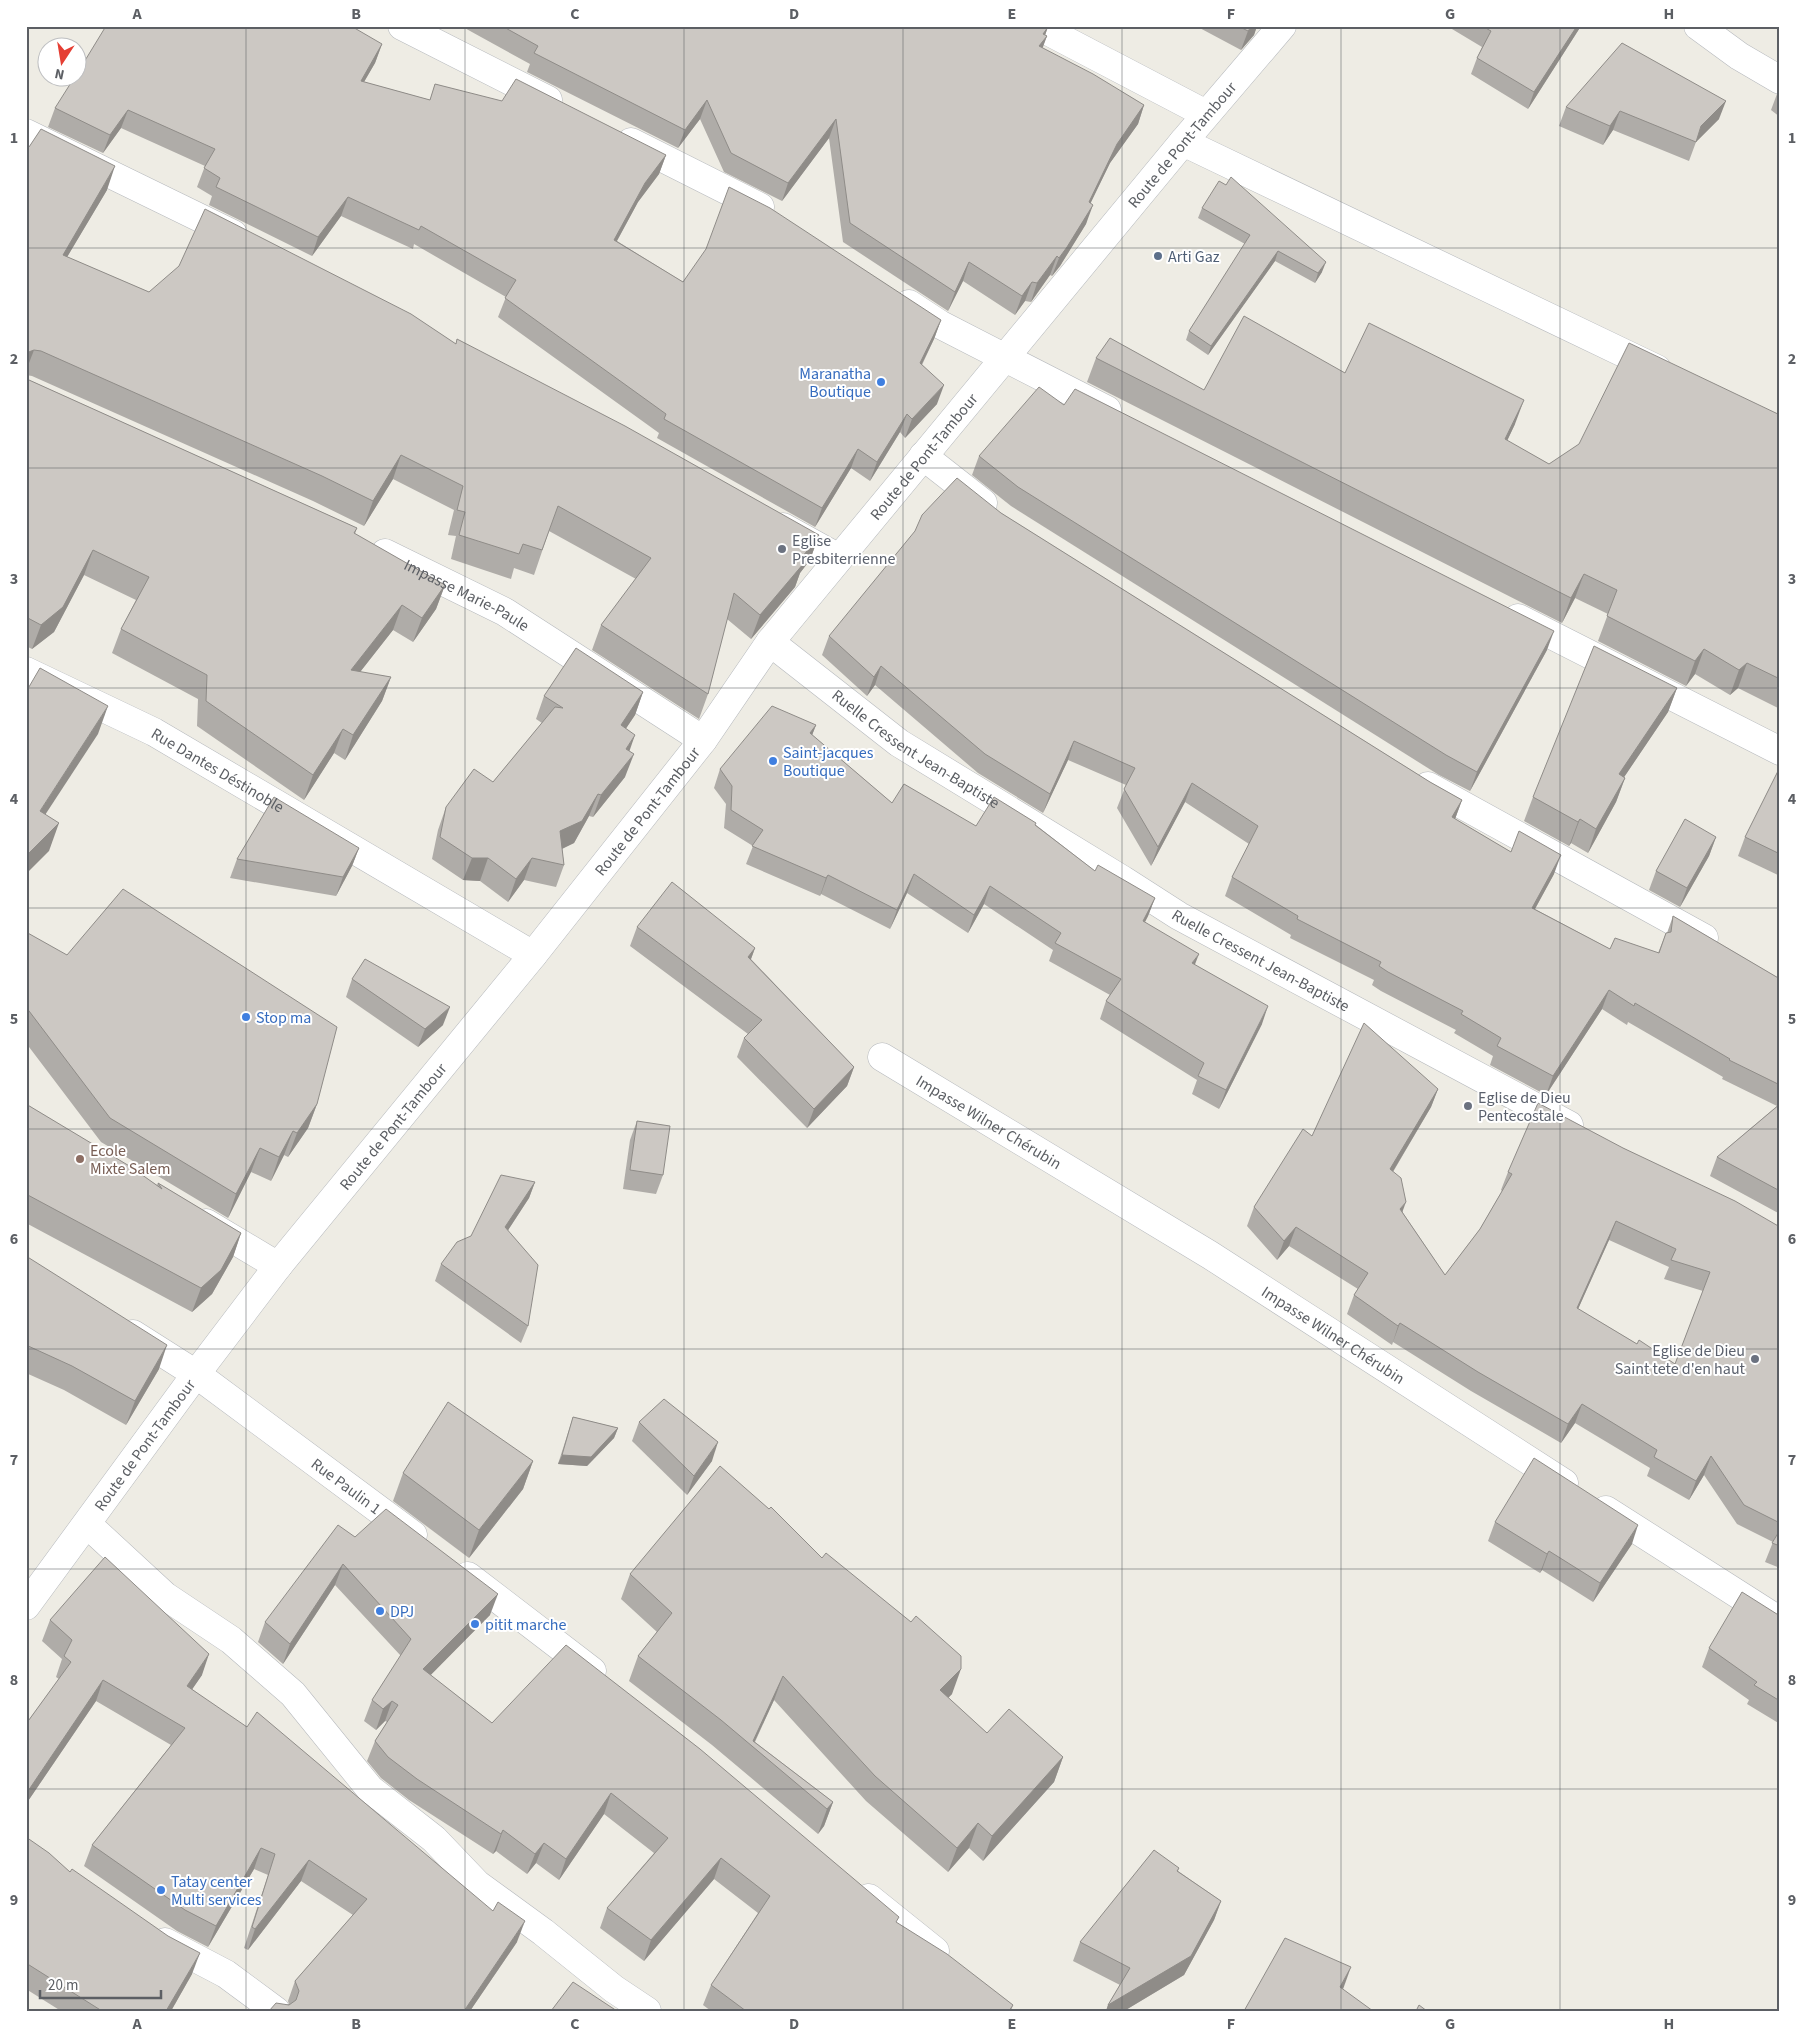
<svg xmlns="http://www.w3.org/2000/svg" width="1806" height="2037" viewBox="0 0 1806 2037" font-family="'Source Sans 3',sans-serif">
<rect width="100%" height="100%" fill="#eeece4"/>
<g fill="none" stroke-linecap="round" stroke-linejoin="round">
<defs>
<g id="minor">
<polyline points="402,26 548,100"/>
<polyline points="1038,26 1206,114"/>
<polyline points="1698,26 1739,56 1780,80"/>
<polyline points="26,133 233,234"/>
<polyline points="631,142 760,207"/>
<polyline points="1183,142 1657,369"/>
<polyline points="909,304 941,325 1107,410"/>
<polyline points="923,456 983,503"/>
<polyline points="783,527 839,558"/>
<path id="s1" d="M385,553L505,612L703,740"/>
<polyline points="1518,618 1780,751"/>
<path id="s2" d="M770,642L899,743L1123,880L1179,916L1569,1125"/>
<path id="s3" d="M26,671L154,732L533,955"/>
<polyline points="1428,786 1704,938"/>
<path id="s4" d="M882,1057L1210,1255L1564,1483"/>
<polyline points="206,1223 278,1266"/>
<path id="s5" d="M133,1334L196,1374L413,1535"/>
<polyline points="1606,1510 1780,1621"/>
<polyline points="87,1524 165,1596 231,1640 293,1694 370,1789 434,1839 477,1884 543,1932 614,1989 647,2011"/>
<polyline points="468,1576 592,1671"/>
<path id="s6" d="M26,1606L196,1374L278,1266L533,955L703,740L770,642L1183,142L1282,26"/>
<polyline points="869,1898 935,1951"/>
<polyline points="165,1942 226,1974 276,2011"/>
</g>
</defs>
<use href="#minor" stroke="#b6b9bd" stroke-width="29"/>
<use href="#minor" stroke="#fff" stroke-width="28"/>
</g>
<g fill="#afaca8" fill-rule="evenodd">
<polygon points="461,26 1048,26 1045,35 1047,36 1042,48 1144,105 1138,124 1110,163 1090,203 1086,224 1060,266 1052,276 1050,275 1031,302 1025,301 1015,315 963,281 948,311 843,242 829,138 782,201 724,172 700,119 678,148 527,72 530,64"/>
<polygon points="1196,26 1257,26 1254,35 1241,50"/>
<polygon points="1447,26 1581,26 1528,109 1471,74 1477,58 1482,47"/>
<polygon points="382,44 375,63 364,82 430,100 435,84 666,155 659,174 638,202 617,241 683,282 941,320 934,339 922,365 937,404 905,438 900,432 870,481 851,468 815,527 657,438 659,433 498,317 506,297 414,244 413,249 341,216 312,256 209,205 212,196 197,187 205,166 121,128 103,153 48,127 55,108"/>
<polygon points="1780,90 1780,117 1771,110 1777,94"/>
<polygon points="1566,107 1719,119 1696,142 1689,161 1613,130 1603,145 1559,126"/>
<polygon points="26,146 107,190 67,257 149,292 456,344 819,535 810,560 800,573 795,587 751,639 727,619 708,694 699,719 592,650 601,625 636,579 549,531 534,575 514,568 511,579 451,559 456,536 448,535 454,510 393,479 364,526 313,501 32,376 26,375"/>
<polygon points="1202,208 1322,272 1315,283 1275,261 1208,355 1186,340 1189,331 1245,244 1198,218"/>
<polygon points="1096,358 1204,390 1345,373 1515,424 1507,441 1549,464 1780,415 1780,709 1738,688 1730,695 1695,674 1686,686 1598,641 1608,614 1575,598 1562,623 1087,382"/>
<polygon points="26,378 29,380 357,528 355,534 445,585 436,609 413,642 393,630 360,672 391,677 382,701 345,760 334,753 304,800 197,726 198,699 112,653 121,629 136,600 84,575 54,632 32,649 26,646"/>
<polygon points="1064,405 1547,650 1470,791 1439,775 1011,506 972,475 979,456"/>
<polygon points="1001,513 1430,782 1462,800 1455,819 1511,852 1554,874 1535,909 1610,949 1658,953 1666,933 1667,933 1673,916 1780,979 1780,1214 1710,1176 1717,1157 1777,1106 1722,1079 1723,1077 1628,1022 1627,1025 1602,1009 1546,1095 1490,1065 1493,1056 1454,1033 1456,1030 1381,991 1372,985 1374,980 1290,938 1291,935 1225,896 1232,877 1249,844 1185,802 1151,866 1117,808 1126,785 1068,760 1043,813 978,773 875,685 867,696 822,655 829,636"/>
<polygon points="1677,688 1668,712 1624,777 1625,778 1616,802 1588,853 1571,843 1569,846 1524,821 1533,797"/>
<polygon points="643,692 635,715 626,728 629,751 625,777 593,817 589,816 574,843 562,849 564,865 556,887 524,880 508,902 480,881 463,880 432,859 438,830 446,807 493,782 542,723 536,719 544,696"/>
<polygon points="816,725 812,735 892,803 976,826 1036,825 1095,871 1155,898 1148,916 1145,922 1195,965 1262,1024 1219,1109 1192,1094 1197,1080 1100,1019 1106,1001 1110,995 1049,961 1053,950 984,904 968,933 907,893 890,929 821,894 820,896 746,864 753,846 724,828 726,804 714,788 720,769"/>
<polygon points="1780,767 1780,876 1738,856 1745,837"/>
<polygon points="1716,837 1709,856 1680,907 1649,890 1656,871"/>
<polygon points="359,848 352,866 336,896 230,878 237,859"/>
<polygon points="637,927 755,948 751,959 854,1067 847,1086 807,1128 737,1057 744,1038 748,1034 630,946"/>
<polygon points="26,932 317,1104 308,1128 288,1157 284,1155 271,1181 251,1172 228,1218 101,1142 26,1043"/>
<polygon points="352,979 443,1025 418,1047 346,997"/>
<path d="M1438,1089L1431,1107L1393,1172L1403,1213L1445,1275L1480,1229L1502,1191L1501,1190L1508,1172L1623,1148L1780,1227V1568L1765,1562L1773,1542L1737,1524L1704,1475L1689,1500L1647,1476L1650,1468L1575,1423L1561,1443L1471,1391L1393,1342L1392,1345L1347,1314L1354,1295L1358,1289L1289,1246L1277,1260L1247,1226L1254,1207L1312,1136ZM1609,1240L1669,1267L1664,1279L1703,1291L1675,1364L1637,1344L1578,1309Z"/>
<polygon points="26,1104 157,1185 158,1183 241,1233 233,1257 212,1294 192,1312 26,1223"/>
<polygon points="637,1121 663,1175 656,1194 623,1189 630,1140"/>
<polygon points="535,1182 529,1198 508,1230 528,1326 521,1343 435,1281 441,1264 471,1236"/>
<polygon points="26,1256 159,1369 126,1425 64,1390 26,1373"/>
<polygon points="573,1417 618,1428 614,1438 587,1466 558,1464"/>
<polygon points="639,1422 712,1461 687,1495 632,1441"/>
<polygon points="533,1461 523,1489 469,1558 393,1501 403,1473"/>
<polygon points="1495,1522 1632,1544 1593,1602 1542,1570 1540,1573 1488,1541"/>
<polygon points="355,1537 490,1615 430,1675 492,1723 897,1923 1013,2005 1011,2011 711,2011 703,2005 711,1985 758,1913 714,1879 644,1961 600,1928 607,1908 654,1853 604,1814 559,1880 536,1863 527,1874 496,1851 493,1854 409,1800 381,1778 367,1761 375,1741 387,1722 385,1721 376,1730 364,1721 372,1700 401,1656 335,1585 283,1664 258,1642 265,1622"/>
<polygon points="630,1574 952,1694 948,1698 987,1733 1063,1757 1054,1782 983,1861 969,1848 948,1872 866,1801 774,1700 755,1742 833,1802 824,1826 818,1834 712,1745 629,1681 638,1656 657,1632 621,1599"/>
<polygon points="1780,1616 1780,1724 1747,1704 1749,1700 1702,1667 1709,1648"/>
<polygon points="50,1620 202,1675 192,1689 517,1942 470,2011 269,2011 289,2004 288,2001 295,1981 353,1915 301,1881 248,1950 244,1948 268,1875 254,1869 208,1947 177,1931 84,1866 92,1845 171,1745 96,1701 26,1804 26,1724 59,1679 56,1677 62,1659 42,1641"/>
<polygon points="26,1837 70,1872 192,1974 171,2011 61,2011 26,1989"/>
<polygon points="1179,1868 1178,1871 1221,1901 1214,1920 1184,1975 1124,2011 1106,2011 1108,2005 1120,1985 1073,1961 1080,1942"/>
</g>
<g fill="#8f8c88">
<polygon points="1252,26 1257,26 1254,35 1241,50 1248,31"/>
<polygon points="1577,26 1581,26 1528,109 1534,92"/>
<polygon points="1048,27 1043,41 1047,36 1040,55 1032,65 1043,34"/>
<polygon points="382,44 375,63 354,99 361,81"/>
<polygon points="707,100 700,119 678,148 685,130"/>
<polygon points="1726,101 1719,119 1696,142 1701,126"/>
<polygon points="1144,105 1138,124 1110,163 1082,221 1089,202 1117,144"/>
<polygon points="128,110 121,128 103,153 110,135"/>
<polygon points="1620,111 1613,130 1603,145 1610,126"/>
<polygon points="836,119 829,138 782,201 788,183"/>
<polygon points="666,155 659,174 638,202 607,259 614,240 645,183"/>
<polygon points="115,166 107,190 54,279 63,255"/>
<polygon points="348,197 341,216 312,256 318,237"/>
<polygon points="1093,205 1086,224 1060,266 1052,276 1059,258"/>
<polygon points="1278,251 1275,261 1208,355 1211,346"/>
<polygon points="1057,256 1050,275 1031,302 1037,283"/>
<polygon points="969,262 963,281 948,311 955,292"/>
<polygon points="1326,262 1322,272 1315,283 1318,273"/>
<polygon points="1032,282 1025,301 1015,315 1022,296"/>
<polygon points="941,320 934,339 913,382 920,363"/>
<polygon points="34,350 26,371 26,353"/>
<polygon points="944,385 937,404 905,438 912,419"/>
<polygon points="1524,400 1515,424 1496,464 1505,439"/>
<polygon points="907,414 900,432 870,481 877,462"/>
<polygon points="858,449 851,468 815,527 822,508"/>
<polygon points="401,455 393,479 364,526 373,501"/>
<polygon points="819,535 810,560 800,573 795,587 751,639 760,615"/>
<polygon points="93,550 84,575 54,632 32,649 41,625"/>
<polygon points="1584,574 1575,598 1562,623 1571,598"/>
<polygon points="445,585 436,609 413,642 422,618"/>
<polygon points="402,605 393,630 342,695 351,670"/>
<polygon points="1554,631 1547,650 1470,791 1477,772"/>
<polygon points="1704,649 1695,674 1686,686 1695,661"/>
<polygon points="1747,663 1738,688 1730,695 1739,670"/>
<polygon points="881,666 875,685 867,696 874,677"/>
<polygon points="391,677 382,701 345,760 353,735"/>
<polygon points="1677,688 1668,712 1610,798 1619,774"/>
<polygon points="643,692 635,715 613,748 621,725"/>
<polygon points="108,706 98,734 30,838 40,811"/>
<polygon points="816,725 809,743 810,733"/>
<polygon points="343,729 334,753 304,800 313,775"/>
<polygon points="635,735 627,758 626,749"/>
<polygon points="1074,741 1068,760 1043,813 1050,794"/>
<polygon points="634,754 625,777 593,817 601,795"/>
<polygon points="1625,778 1616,802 1588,853 1596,829"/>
<polygon points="1192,783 1185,802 1151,866 1158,847"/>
<polygon points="598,794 589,816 574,843 551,854 560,831"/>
<polygon points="1462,800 1455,819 1452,817"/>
<polygon points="1580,819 1571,843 1569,846 1578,822"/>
<polygon points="59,823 49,851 26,874 26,856"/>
<polygon points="1716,837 1709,856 1680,907 1687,888"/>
<polygon points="359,848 352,866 336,896 343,877"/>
<polygon points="1561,855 1554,874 1525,927 1532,908"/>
<polygon points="472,858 488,858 480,881 463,880"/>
<polygon points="532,858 524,880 508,902 516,879"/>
<polygon points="914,874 907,893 890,929 897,910"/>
<polygon points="828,875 821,894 820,896 826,878"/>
<polygon points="990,886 984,904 968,933 974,915"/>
<polygon points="1155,898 1148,916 1136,939 1143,921"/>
<polygon points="755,948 748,967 748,957"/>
<polygon points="1199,954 1192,972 1192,963"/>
<polygon points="1609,990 1602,1009 1546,1095 1553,1076"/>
<polygon points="1268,1006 1262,1024 1219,1109 1226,1090"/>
<polygon points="450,1007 443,1025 418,1047 425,1029"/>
<polygon points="854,1067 847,1086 807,1128 814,1109"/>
<polygon points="1438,1089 1431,1107 1383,1188 1390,1169"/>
<polygon points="317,1104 308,1128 288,1157 297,1133"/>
<polygon points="293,1131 284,1155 271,1181 279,1157"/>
<polygon points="260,1148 251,1172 228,1218 236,1194"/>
<polygon points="535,1182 529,1198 499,1244 505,1227"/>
<polygon points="1406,1202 1399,1221 1400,1209"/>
<polygon points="1616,1221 1609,1240 1570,1327 1577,1308"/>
<polygon points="1296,1227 1289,1246 1277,1260 1284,1241"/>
<polygon points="241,1233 233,1257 212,1294 192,1312 201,1288"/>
<polygon points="1400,1323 1393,1342 1392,1345 1398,1326"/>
<polygon points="167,1345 159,1369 126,1425 135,1401"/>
<polygon points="1582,1404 1575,1423 1561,1443 1568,1424"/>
<polygon points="618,1428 614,1438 587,1466 558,1464 562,1455"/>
<polygon points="718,1442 712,1461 687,1495 694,1476"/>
<polygon points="1711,1456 1704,1475 1689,1500 1696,1481"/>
<polygon points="533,1461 523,1489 469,1558 479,1530"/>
<polygon points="1638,1525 1632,1544 1593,1602 1600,1583"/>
<polygon points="1549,1551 1542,1570 1540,1573 1547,1554"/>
<polygon points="343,1564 335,1585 283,1664 290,1644"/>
<polygon points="498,1594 490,1615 416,1690 423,1669"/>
<polygon points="209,1654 202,1675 180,1707 187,1686"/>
<polygon points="961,1669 952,1694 931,1715 940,1690"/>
<polygon points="783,1676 774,1700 752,1747 753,1741"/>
<polygon points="103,1680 96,1701 26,1804 26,1794"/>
<polygon points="392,1701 385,1721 376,1730 383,1709"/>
<polygon points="1063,1757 1054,1782 983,1861 992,1836"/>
<polygon points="611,1793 604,1814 559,1880 566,1859"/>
<polygon points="833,1802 824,1826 818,1834 827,1809"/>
<polygon points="978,1823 969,1848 948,1872 957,1848"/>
<polygon points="503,1830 496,1851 493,1854 501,1834"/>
<polygon points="544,1843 536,1863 527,1874 535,1854"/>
<polygon points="261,1848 254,1869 208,1947 216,1926"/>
<polygon points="721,1858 714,1879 644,1961 651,1940"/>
<polygon points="309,1860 301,1881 248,1950 255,1929"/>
<polygon points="1221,1901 1214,1920 1184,1975 1124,2011 1106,2011 1108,2005"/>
<polygon points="525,1921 517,1942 470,2011 464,2011"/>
<polygon points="200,1953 192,1974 171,2011 166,2011"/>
<polygon points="1351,1967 1342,1992 1340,1987"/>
</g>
<g fill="#ccc8c3" stroke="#8f8c88" fill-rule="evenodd">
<polygon points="106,26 351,26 382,44 361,81 430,100 435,84 502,101 516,79 666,155 645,183 614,240 683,282 706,249 729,187 770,208 941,320 920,363 944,385 912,419 907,414 877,462 858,449 822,508 664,419 666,414 505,298 516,280 421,226 419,230 348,197 318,237 216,187 220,178 204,168 215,149 128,110 110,135 55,108 74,78 78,78 78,72"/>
<polygon points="502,26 1048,26 1048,27 1043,34 1047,36 1039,46 1093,74 1144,105 1117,144 1089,202 1093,205 1067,247 1059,258 1057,256 1037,283 1032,282 1022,296 969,262 955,292 850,223 836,119 788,183 731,153 707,100 685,130 534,53 538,46"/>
<polygon points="1238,26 1252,26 1248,31"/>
<polygon points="1482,26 1577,26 1534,92 1477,58 1491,31"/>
<polygon points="1622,43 1726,101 1701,126 1696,142 1620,111 1610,126 1566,107"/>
<polygon points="1780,90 1780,96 1777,94"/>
<polygon points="41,129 115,166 63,255 149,292 179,266 205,209 411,314 456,344 457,339 625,426 819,535 800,560 804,563 760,615 734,593 708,694 601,625 651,558 558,506 542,550 523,544 519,554 459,535 465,512 457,510 463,486 401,455 373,501 322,476 41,351 34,350 26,353 26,146 29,147"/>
<polygon points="1231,177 1326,262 1318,273 1278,251 1211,346 1189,331 1250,235 1202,208 1219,181 1226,185"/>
<polygon points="1244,316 1345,373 1369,323 1524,400 1505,439 1549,464 1579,444 1629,343 1780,415 1780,426 1779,428 1780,428 1780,679 1747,663 1739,670 1704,649 1695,661 1607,616 1617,590 1584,574 1571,598 1096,358 1110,338 1204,390"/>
<polygon points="26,378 29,380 357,528 354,533 445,585 422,618 402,605 351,670 391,677 353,735 343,729 313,775 206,701 207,675 121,629 149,577 93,550 63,607 41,625 26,617"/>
<polygon points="1039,387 1064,405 1075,389 1554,631 1477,772 1446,755 1018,487 979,456"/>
<polygon points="957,478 1001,513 1430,782 1462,800 1452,817 1511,852 1519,831 1561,855 1532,908 1610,949 1615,938 1659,953 1666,933 1671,932 1673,916 1780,979 1780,1085 1729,1060 1730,1059 1635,1003 1634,1006 1609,990 1553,1076 1497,1046 1501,1038 1461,1014 1463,1011 1388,972 1379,966 1381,962 1297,919 1298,916 1232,877 1258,826 1192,783 1158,847 1124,789 1135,768 1074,741 1050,794 985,754 881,666 874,677 829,636 915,531 922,515"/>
<polygon points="1594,646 1677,688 1619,774 1625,778 1596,829 1580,819 1578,822 1533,797"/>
<polygon points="576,648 643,692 621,725 635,735 626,749 634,754 601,795 598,794 582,821 560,831 564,865 532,858 516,879 488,858 472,858 440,837 446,807 474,769 493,782 555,707 563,708 544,696"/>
<polygon points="40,668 108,706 40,811 59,823 26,856 26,692"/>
<polygon points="772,706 816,725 810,733 892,803 904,784 976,826 994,797 1036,823 1035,825 1095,871 1098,865 1155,898 1143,921 1199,954 1192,963 1268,1006 1226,1090 1198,1076 1204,1063 1106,1001 1121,979 1055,943 1061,933 990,886 974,915 914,874 897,910 828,875 826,878 752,846 763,830 731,810 732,786 720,769"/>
<polygon points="1780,767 1780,854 1745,837"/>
<polygon points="274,797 359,848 343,877 237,859"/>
<polygon points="1685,819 1716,837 1687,888 1656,871"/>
<polygon points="672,882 755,948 748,957 854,1067 814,1109 744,1038 762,1020 637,927"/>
<polygon points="123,889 337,1027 317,1104 297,1133 293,1131 279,1157 260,1148 236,1194 110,1118 26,1007 26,932 67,955"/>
<polygon points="365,959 450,1007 425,1029 352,979"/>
<path d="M1364,1023L1438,1089L1390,1169L1401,1178L1406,1202L1400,1209L1445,1275L1480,1229L1512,1174L1508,1172L1538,1103L1623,1148L1735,1201L1780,1227V1523L1744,1505L1711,1456L1696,1481L1654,1457L1657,1450L1582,1404L1568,1424L1478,1372L1400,1323L1398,1326L1354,1295L1368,1273L1296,1227L1284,1241L1254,1207L1303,1129L1312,1136ZM1616,1221L1676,1249L1671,1260L1710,1272L1675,1364L1639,1340L1637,1344L1577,1308Z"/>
<polygon points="26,1104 131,1167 162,1189 158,1183 241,1233 221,1270 201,1288 26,1194"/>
<polygon points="1780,1104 1780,1191 1717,1157"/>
<polygon points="637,1121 670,1126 663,1175 630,1170"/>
<polygon points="501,1175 535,1182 505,1227 538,1265 528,1326 441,1264 457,1242 471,1236"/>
<polygon points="26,1256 167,1345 135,1401 72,1366 26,1345"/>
<polygon points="664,1399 718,1442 694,1476 639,1422"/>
<polygon points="448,1402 533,1461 479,1530 403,1473"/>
<polygon points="573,1417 618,1428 591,1457 562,1455"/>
<polygon points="1534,1458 1638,1525 1600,1583 1549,1551 1547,1554 1495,1522"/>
<polygon points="720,1466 769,1509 771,1507 822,1558 826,1553 911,1622 916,1616 961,1656 961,1669 940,1690 987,1733 1009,1709 1063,1757 992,1836 978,1823 957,1848 875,1776 783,1676 753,1741 833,1802 827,1809 721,1720 638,1656 672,1613 630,1574"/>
<polygon points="386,1509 498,1594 423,1669 492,1723 566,1645 700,1749 899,1917 896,1922 947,1954 1013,2005 1009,2011 746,2011 711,1985 770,1896 721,1858 651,1940 607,1908 668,1838 611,1793 566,1859 544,1843 535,1854 503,1830 501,1834 417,1779 388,1757 375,1741 398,1705 392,1701 383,1709 372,1700 411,1639 343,1564 290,1644 265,1622 338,1525 355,1537"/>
<polygon points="1780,1530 1780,1546 1772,1543"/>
<polygon points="105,1557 209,1654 187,1686 247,1727 257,1712 493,1911 498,1902 525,1921 464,2011 269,2011 276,2003 289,2005 296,2000 299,1991 295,1981 367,1899 309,1860 255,1929 252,1927 275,1854 261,1848 216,1926 185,1910 92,1845 185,1728 103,1680 26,1794 26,1724 71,1662 64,1656 72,1640 50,1620"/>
<polygon points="1742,1592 1780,1616 1780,1701 1754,1685 1757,1682 1709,1648"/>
<polygon points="26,1837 49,1853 70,1872 72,1869 168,1936 200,1953 166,2011 102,2011 26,1963"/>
<polygon points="1154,1850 1179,1868 1177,1871 1221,1901 1191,1956 1108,2005 1130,1968 1080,1942"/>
<polygon points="1285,1938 1351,1967 1340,1987 1373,2011 1244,2011"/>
<polygon points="573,1982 617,2011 551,2011"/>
<polygon points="1419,2005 1427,2011 1416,2011"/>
</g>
<path fill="none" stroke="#5c5f64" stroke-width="1" stroke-opacity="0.55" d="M246,26V2011M465,26V2011M684,26V2011M903,26V2011M1122,26V2011M1341,26V2011M1560,26V2011M26,248H1780M26,468H1780M26,688H1780M26,908H1780M26,1129H1780M26,1349H1780M26,1569H1780M26,1789H1780"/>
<circle fill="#5c6f8a" stroke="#fff" stroke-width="2" cx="1158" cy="256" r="5"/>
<g fill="#3f7fe0" stroke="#fff" stroke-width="2">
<circle cx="881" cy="382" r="5"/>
<circle cx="773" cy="761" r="5"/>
<circle cx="246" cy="1017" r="5"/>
<circle cx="380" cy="1611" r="5"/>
<circle cx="475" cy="1624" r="5"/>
<circle cx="161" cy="1890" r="5"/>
</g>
<g fill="#6b7280" stroke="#fff" stroke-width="2">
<circle cx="782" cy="549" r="5"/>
<circle cx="1468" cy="1106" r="5"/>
<circle cx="1755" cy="1359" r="5"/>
</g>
<circle fill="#8d6e63" stroke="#fff" stroke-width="2" cx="80" cy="1159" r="5"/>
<g text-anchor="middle" stroke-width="4" stroke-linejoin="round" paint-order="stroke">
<g font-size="16" fill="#5c5f64" stroke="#fff">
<text dy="6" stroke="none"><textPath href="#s6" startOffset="1864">Route de Pont-Tambour</textPath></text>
<text dy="6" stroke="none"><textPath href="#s6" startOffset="1459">Route de Pont-Tambour</textPath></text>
<text dy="6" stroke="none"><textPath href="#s1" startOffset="92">Impasse Marie-Paule</textPath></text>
<text dy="6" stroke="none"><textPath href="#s2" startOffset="181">Ruelle Cressent Jean-Baptiste</textPath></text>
<text dy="6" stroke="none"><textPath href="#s3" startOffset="216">Rue Dantes Déstinoble</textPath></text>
<text dy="6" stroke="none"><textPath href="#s6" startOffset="1009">Route de Pont-Tambour</textPath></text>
<text dy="6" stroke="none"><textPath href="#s2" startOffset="586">Ruelle Cressent Jean-Baptiste</textPath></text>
<text dy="6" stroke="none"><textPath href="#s4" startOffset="125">Impasse Wilner Chérubin</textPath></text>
<text dy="6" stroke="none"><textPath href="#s6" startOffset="604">Route de Pont-Tambour</textPath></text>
<text dy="6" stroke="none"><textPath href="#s4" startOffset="530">Impasse Wilner Chérubin</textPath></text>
<text dy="6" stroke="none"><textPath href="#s6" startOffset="200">Route de Pont-Tambour</textPath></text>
<text dy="6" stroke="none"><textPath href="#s5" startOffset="262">Rue Paulin 1</textPath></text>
</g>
<g font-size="16" fill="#4e5e75" stroke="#fff" text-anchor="start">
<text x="1168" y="262">Arti Gaz</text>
</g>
<g font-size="16" fill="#366cbe" stroke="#fff" text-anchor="start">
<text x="871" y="379" text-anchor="end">Maranatha<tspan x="871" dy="18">Boutique</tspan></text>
<text x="783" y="758">Saint-jacques<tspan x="783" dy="18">Boutique</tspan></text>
<text x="256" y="1023">Stop ma</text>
<text x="390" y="1617">DPJ</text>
<text x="485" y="1630">pitit marche</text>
<text x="171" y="1887">Tatay center<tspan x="171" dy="18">Multi services</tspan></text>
</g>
<g font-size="16" fill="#5b616d" stroke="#fff" text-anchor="start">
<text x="792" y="546">Eglise<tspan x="792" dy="18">Presbiterrienne</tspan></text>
<text x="1478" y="1103">Eglise de Dieu<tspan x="1478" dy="18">Pentecostale</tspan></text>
<text x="1745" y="1356" text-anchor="end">Eglise de Dieu<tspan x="1745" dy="18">Saint tete d'en haut</tspan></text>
</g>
<g font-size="16" fill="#785e54" stroke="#fff" text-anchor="start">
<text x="90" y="1156">Ecole<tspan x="90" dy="18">Mixte Salem</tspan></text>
</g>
</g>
<rect width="1806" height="2037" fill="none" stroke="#ffffff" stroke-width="55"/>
<g transform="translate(62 62) rotate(192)"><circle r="24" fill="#ffffff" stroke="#bebfc1"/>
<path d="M0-4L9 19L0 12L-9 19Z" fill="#e53e33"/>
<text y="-8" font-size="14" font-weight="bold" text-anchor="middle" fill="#5c5f64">N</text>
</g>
<path d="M40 1990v8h121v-8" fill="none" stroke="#5c5f64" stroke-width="2.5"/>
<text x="48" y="1990" font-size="15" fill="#5c5f64" stroke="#ffffff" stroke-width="4" paint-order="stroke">20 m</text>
<rect x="28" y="28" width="1750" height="1982" fill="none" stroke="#5c5f64" stroke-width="2"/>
<g font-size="16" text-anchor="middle" font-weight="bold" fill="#5c5f64">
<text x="137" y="19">A</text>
<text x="356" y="19">B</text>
<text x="575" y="19">C</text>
<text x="794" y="19">D</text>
<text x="1012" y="19">E</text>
<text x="1231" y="19">F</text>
<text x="1450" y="19">G</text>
<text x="1669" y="19">H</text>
<text x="14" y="143">1</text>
<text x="1792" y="143">1</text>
<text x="14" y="364">2</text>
<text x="1792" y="364">2</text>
<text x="14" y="584">3</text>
<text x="1792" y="584">3</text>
<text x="14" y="804">4</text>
<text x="1792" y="804">4</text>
<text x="14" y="1024">5</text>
<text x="1792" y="1024">5</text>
<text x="14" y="1244">6</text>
<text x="1792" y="1244">6</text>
<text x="14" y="1465">7</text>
<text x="1792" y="1465">7</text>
<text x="14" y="1685">8</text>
<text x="1792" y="1685">8</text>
<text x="14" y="1905">9</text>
<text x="1792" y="1905">9</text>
<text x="137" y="2029">A</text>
<text x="356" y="2029">B</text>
<text x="575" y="2029">C</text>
<text x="794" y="2029">D</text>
<text x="1012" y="2029">E</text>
<text x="1231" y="2029">F</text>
<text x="1450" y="2029">G</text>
<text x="1669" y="2029">H</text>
</g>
</svg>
